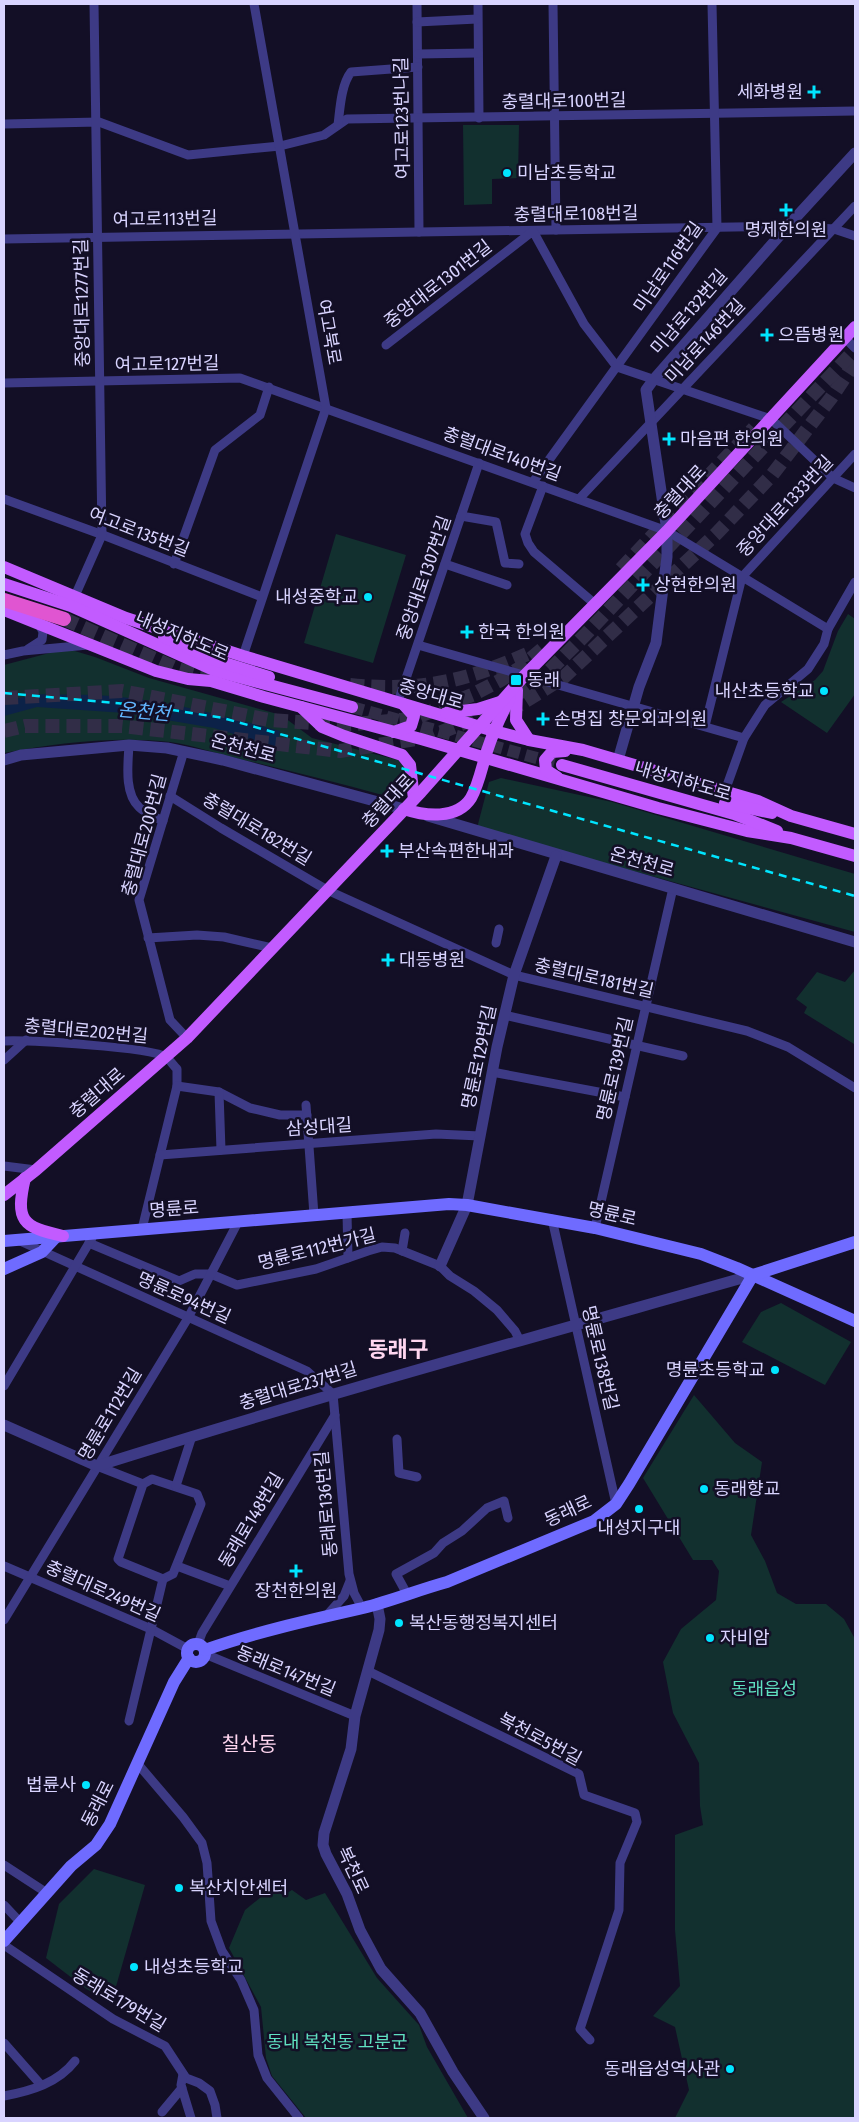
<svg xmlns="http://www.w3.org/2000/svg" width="859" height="2122" viewBox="0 0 859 2122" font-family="'Fira Sans Condensed','Noto Sans KR',sans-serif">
<rect width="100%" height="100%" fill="#130f26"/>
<g fill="#12302f">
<polygon points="463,125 519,125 518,178 492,179 492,204 464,205"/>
<polygon points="336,534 406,555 373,663 304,643"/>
<polygon points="848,614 855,619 855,694 827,733 781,702 815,680 823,671 838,631"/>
<path d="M68,649L95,657L149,678L281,715L312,738L398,760L404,767C401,779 397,790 386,796C336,782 286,770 236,758C214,753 192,745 170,742C115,736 57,743 4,753V665L53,652Z"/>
<polygon points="501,778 612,802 855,874 855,932 477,828 489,782"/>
<polygon points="855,970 855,1043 854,1044 804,1013 807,1007 796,999 817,972 845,982"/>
<polygon points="781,1303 851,1342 825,1385 742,1342 761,1312"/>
<polygon points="694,1395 735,1443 762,1462 751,1535 765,1561 777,1593 796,1604 826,1604 844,1619 855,1639 855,2118 675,2118 689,2090 675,2027 653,2016 680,1986 675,1930 675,1835 703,1825 700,1806 699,1763 673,1713 663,1662 681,1629 716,1600 719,1571 712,1560 693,1560 643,1478"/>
<polygon points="94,1869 145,1885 111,2004 85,1988 46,1958 59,1904"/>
<polygon points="271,1889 283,1895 292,1890 306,1900 325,1893 377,1978 419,2025 427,2047 468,2118 306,2118 272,2076 266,2058 261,2007 229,1948 245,1910"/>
</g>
<path fill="#0c2248" d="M35,694C60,695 86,694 111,696C169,701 225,716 280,731L277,747L214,728L125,713L37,707L4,716V702Z"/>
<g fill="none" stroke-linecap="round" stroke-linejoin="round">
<polyline stroke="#312d47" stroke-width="12" stroke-dasharray="12 6" stroke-linecap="butt" points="352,707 562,765"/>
<g stroke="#312d47" stroke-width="14" stroke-dasharray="14 7" stroke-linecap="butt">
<polyline points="621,569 754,428"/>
<polyline points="64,619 178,669 211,678"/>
<path d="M350,685C423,692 466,681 532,652"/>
<polyline points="4,698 122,691 269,720 342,725 412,719 472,695 499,681 520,668 547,645"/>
<polyline points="508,712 564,677 716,534 772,475 831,398 855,362"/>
<polyline points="4,731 25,726 122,726 340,751 429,737 486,714 522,691 550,670 585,635 855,350"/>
</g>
<g stroke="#3d3a85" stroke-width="9">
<polyline points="417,4 419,232"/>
<polyline points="478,4 479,118"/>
<polyline points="553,4 556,230"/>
<polyline points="417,22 477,19"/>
<polyline points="418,54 478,53"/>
<polyline points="4,124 99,122 188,155 280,146 324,135 347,119 855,111"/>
<path d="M338,125C340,109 341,85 351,72L418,67"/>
<polyline points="4,239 788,226 834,229 855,236"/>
<polyline points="845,338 855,348"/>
<polyline points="386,345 533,231 584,324 617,367 771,419 833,478 855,488"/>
<polyline points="4,383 240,378 667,531 828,629"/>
<polyline points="533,482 717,228 712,4"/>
<polyline points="543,486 525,534 528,543 534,552 595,604"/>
<polyline points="4,499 103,535 262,597"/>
<polyline points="579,499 855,206"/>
<polyline points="461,516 496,522 505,563 519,564"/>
<polyline points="174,564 215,450 260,415 269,387"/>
<polyline points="445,564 507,585"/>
<polyline points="75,596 102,535 94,4"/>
<polyline points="418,645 744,738"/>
<polyline points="28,649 42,640 43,632 39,624"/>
<polyline points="4,655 23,651 88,645"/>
<polyline points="243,656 326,408 254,4"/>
<polyline points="398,702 479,463"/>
<polyline points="705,726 742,577 855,454"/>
<path d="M129,745C128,764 124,793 139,807C145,813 155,817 163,821"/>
<polyline points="184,751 139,900 170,1020 187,1038"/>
<polyline points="725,791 744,738 765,705 808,669 824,644 828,629 855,582"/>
<polyline points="170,796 221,828 327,890 514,975 747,1031 788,1047 855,1088"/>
<polyline points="148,938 197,935 224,937 272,948"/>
<polyline points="496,943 499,929"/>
<polyline points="504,1015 683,1056"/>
<path d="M4,1041C27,1040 151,1047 166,1057C170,1060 173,1065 177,1069V1086L142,1229"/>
<polyline points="4,1060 26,1040"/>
<polyline points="492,1072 625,1097"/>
<polyline points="177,1086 219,1092 250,1108 280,1115 307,1115"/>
<polyline points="219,1092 221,1150"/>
<polyline points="306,1105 314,1215"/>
<polyline points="160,1155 436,1134 480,1136"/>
<polyline points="4,1166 36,1170"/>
<polyline points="347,1213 348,1258"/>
<polyline points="552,1219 616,1504"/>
<polyline points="595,1228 673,888"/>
<polyline points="20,1241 307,1371 333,1394 349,1574 354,1593 362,1608"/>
<polyline points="89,1243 179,1281 195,1274 211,1274 237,1285 316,1269 368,1251 382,1247 395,1248 440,1266 450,1276 474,1291 497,1310 515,1331 519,1339"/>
<polyline points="402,1251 405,1233"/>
<polyline points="4,1386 92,1238"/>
<polyline points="397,1439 399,1473 417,1477"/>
<polyline points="97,1466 143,1484"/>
<polygon points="152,1479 197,1494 201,1504 173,1574 163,1579 121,1562 118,1559 143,1484"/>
<polyline points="176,1486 192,1436"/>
<polyline points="4,1566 151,1629 188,1649"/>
<polyline points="177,1566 230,1586"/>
<polyline points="407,1594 396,1574 434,1553 443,1543 462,1531 487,1508 504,1501 508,1518"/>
<polyline points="328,1614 344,1596 350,1581"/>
<polyline points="4,1620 188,1318 238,1222"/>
<polyline points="198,1644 202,1633 335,1415"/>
<polyline points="205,1654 355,1716"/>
<polyline points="368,1671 579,1774 584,1795 635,1813 637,1822 620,1863 619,1910 580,2029 590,2040"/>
<polyline points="129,1721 163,1579"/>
<polyline points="137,1763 183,1817 202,1843 207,1863 211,1921 222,1951 241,1980 254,2010 258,2055 267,2078 299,2118"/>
<polyline points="4,1865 47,1893"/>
<polyline points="4,1905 21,1923"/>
<polyline points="4,1945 113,2019 165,2046 186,2078 199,2083 210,2091 215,2105 217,2118"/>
<polyline points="4,2043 41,2085"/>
<polyline points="183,2074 181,2085 191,2118"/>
<path d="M4,2096C31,2091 58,2083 75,2061"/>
<polyline points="162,2112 182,2088"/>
</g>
<g stroke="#3d3a85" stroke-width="11">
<polyline points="4,760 21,755 129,745 167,748 223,760 404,809"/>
<polyline points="618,760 639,687 656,643 667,557 667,531 646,390 654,379 788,226 855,153"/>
<polyline points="428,816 855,942"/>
<polyline points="440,1266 467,1205 497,1047 514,975 556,856"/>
<path d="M4,1425L97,1466C315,1397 534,1337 753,1275"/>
<polyline points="377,1604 380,1619 379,1630 355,1716 351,1749 324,1833 323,1845 326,1854 347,1894 360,1930 381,1969 420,2013 453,2072 484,2118"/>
</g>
<g stroke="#6f6bff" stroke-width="12">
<polyline points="4,1241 449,1204 467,1205 595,1228 701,1254 737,1268 855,1321"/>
<polyline points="4,1269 42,1252 57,1236"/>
<circle cx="196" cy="1653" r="9"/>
<path d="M205,1650C256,1632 310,1620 363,1608C391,1601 418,1590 447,1582L594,1521L616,1504L629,1484L753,1275L855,1242"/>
<polyline points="4,1941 71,1866 96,1845 110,1824 174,1682 189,1658"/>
</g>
<g stroke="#c25bff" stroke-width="12">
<polyline points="4,567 126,618 243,656 494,731 529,740 583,750 758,801 791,816 855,834"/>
<polyline points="4,584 71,606 216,671 352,707"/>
<polyline points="4,610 156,671 188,679 211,681 264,697 421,739 658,808 747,831 791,838 855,856"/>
<polyline points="164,637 215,660 269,677"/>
<polyline points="517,690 516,720 529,740"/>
<polyline points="301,707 322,727 344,736 402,755 410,765 414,799"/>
<polyline points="446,713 478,709 500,702"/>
<polyline points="394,732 411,726 414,716 403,704"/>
<polyline points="562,765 734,814 777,831"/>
<polyline points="557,777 546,770 545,760 552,752 565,751"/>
<polyline points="725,803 772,813"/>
<path d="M404,809C425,816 457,820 471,798C479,784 482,766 487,751C493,732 501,715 510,698"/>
<path d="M25,1178C15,1221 22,1227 63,1236"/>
<polyline points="4,1195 36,1170 187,1038 421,792 525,675 667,531 855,327"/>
</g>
<polyline stroke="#e055d1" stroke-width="14" points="4,600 64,619"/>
<polyline stroke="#00e5ff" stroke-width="2.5" stroke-dasharray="8 6" stroke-linecap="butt" points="4,693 148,706 223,718 855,896"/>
</g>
<g fill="#00e5ff" stroke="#130f26" stroke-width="2">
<path d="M811.5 84.5h5v5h5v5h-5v5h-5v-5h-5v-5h5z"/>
<circle cx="507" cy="173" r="5"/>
<path d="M783.5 202.5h5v5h5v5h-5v5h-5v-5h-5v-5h5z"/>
<path d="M764.5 327.5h5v5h5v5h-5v5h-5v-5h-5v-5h5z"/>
<path d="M666.5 431.5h5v5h5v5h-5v5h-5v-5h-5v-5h5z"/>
<path d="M640.5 577.5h5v5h5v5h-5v5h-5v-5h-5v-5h5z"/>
<circle cx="368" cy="597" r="5"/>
<path d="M464.5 624.5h5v5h5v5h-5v5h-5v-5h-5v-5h5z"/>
<rect x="510" y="674" width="12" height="12" rx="2.5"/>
<circle cx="824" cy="691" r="5"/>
<path d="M540.5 711.5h5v5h5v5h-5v5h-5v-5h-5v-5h5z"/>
<path d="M384.5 843.5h5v5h5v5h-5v5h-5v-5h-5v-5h5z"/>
<path d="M385.5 952.5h5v5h5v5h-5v5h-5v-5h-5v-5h5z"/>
<circle cx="775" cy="1370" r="5"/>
<circle cx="704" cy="1489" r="5"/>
<circle cx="639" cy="1509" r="5"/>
<path d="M293.5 1563.5h5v5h5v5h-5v5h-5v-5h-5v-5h5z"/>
<circle cx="399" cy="1623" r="5"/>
<circle cx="710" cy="1638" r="5"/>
<circle cx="86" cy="1785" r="5"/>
<circle cx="179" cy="1888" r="5"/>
<circle cx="134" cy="1967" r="5"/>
<circle cx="730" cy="2069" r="5"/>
</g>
<g text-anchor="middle" stroke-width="5" stroke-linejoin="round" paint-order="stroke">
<g font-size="18" fill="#d9d4ff" stroke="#130f26" text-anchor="start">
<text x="803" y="98" text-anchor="end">세화병원</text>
<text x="517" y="179">미남초등학교</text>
<text x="786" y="236" text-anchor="middle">명제한의원</text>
<text x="778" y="341">으뜸병원</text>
<text x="680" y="445">마음편 한의원</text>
<text x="654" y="591">상현한의원</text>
<text x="358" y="603" text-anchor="end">내성중학교</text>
<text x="478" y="638">한국 한의원</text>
<text x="527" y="686">동래</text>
<text x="814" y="697" text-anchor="end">내산초등학교</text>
<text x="554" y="725">손명집 창문외과의원</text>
<text x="398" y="857">부산속편한내과</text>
<text x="399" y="966">대동병원</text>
<text x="765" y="1376" text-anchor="end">명륜초등학교</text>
<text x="714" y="1495">동래향교</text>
<text x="639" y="1534" text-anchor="middle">내성지구대</text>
<text x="296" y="1597" text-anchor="middle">장천한의원</text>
<text x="409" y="1629">복산동행정복지센터</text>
<text x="720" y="1644">자비암</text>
<text x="76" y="1791" text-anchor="end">법륜사</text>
<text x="189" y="1894">복산치안센터</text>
<text x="144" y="1973">내성초등학교</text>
<text x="720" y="2075" text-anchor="end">동래읍성역사관</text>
</g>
<g font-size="18" fill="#d9d4ff" stroke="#130f26">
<text transform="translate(564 101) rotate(-1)" y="6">충렬대로100번길</text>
<text transform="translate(402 118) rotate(-91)" y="6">여고로123번나길</text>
<text transform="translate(576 214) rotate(-1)" y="6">충렬대로108번길</text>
<text transform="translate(165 219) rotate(-1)" y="6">여고로113번길</text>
<text transform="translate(668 267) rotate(-55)" y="6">미남로116번길</text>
<text transform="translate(438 284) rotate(-38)" y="6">중앙대로1301번길</text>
<text transform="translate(82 303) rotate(-91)" y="6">중앙대로1277번길</text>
<text transform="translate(689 312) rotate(-49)" y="6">미남로132번길</text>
<text transform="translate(329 332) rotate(80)" y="6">여고북로</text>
<text transform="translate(705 341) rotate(-47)" y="6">미남로146번길</text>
<text transform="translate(167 364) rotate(-1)" y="6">여고로127번길</text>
<text transform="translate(502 454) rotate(20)" y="6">충렬대로140번길</text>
<text transform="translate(680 492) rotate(-47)" y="6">충렬대로</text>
<text transform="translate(785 506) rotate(-47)" y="6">중앙대로1333번길</text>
<text transform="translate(139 532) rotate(21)" y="6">여고로135번길</text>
<text transform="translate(424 578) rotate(-71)" y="6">중앙대로1307번길</text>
<text transform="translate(182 636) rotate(23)" y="6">내성지하도로</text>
<text transform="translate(431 694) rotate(16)" y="6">중앙대로</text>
<text transform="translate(243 748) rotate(15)" y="6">온천천로</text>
<text transform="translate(683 781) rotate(16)" y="6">내성지하도로</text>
<text transform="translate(388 801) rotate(-47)" y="6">충렬대로</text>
<text transform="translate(257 829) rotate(31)" y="6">충렬대로182번길</text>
<text transform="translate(144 835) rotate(-75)" y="6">충렬대로200번길</text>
<text transform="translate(642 862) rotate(16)" y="6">온천천로</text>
<text transform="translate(594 978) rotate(13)" y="6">충렬대로181번길</text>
<text transform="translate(86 1031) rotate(5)" y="6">충렬대로202번길</text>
<text transform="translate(479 1057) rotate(-78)" y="6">명륜로129번길</text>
<text transform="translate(615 1069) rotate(-77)" y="6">명륜로139번길</text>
<text transform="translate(97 1093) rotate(-41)" y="6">충렬대로</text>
<text transform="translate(319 1127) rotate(-4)" y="6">삼성대길</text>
<text transform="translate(174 1209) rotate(-4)" y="6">명륜로</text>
<text transform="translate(612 1214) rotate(13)" y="6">명륜로</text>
<text transform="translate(317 1249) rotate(-14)" y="6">명륜로112번가길</text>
<text transform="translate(184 1298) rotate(24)" y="6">명륜로94번길</text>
<text transform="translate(600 1358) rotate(77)" y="6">명륜로138번길</text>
<text transform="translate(298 1386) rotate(-17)" y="6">충렬대로237번길</text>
<text transform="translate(110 1414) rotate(-59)" y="6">명륜로112번길</text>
<text transform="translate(326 1504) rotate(-95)" y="6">동래로136번길</text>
<text transform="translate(568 1511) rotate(-25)" y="6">동래로</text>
<text transform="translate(251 1520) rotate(-59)" y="6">동래로148번길</text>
<text transform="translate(103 1591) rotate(24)" y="6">충렬대로249번길</text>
<text transform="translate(286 1671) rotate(22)" y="6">동래로147번길</text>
<text transform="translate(540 1739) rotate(28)" y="6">복천로5번길</text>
<text transform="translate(98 1804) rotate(-63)" y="6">동래로</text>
<text transform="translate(353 1870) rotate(65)" y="6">복천로</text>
<text transform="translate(119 2000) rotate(31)" y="6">동래로179번길</text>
</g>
<g font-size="18" fill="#5fe0c0" stroke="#130f26">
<text x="764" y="1695">동래읍성</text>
<text x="337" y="2048">동내 복천동 고분군</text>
</g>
<g font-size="19" font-style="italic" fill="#62b6ff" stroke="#130f26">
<text transform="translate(144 711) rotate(5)" y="7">온천천</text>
</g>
<g font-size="20" fill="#ffd6f0" stroke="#130f26">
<text x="249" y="1751">칠산동</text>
</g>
<g font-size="22" font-weight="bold" fill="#ffd6f0" stroke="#130f26">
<text x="398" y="1357">동래구</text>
</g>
</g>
<rect width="859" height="2122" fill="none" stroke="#d9d4ff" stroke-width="10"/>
</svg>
